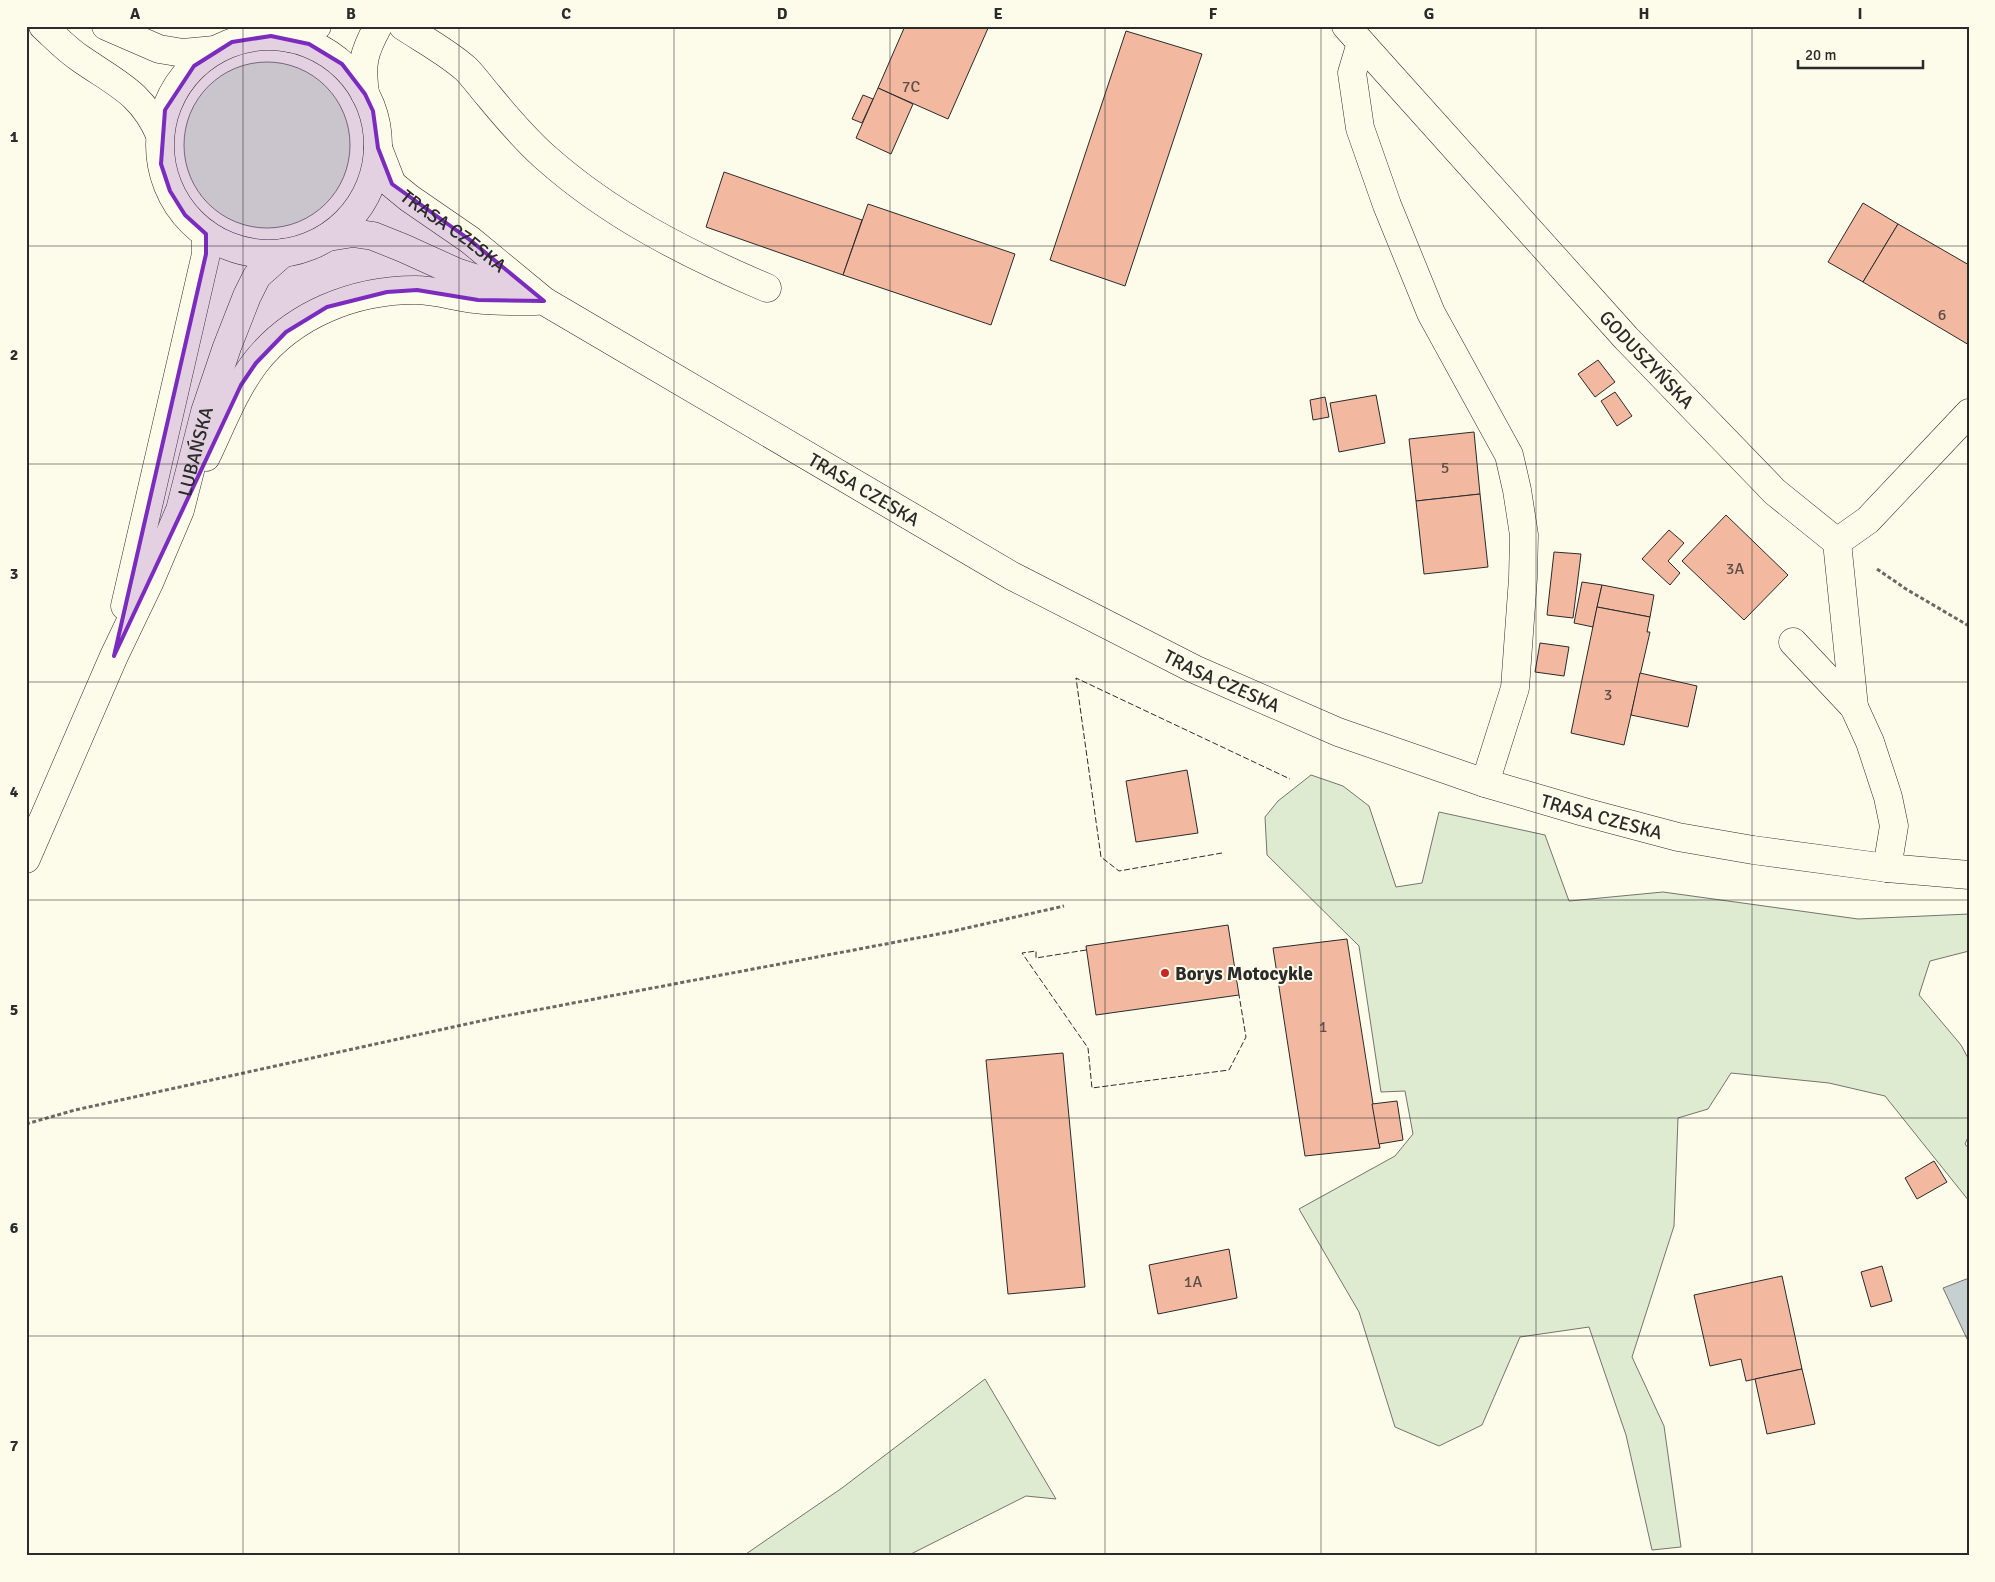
<svg xmlns="http://www.w3.org/2000/svg" width="1995" height="1582" viewBox="0 0 1995 1582" font-family="Signika,sans-serif">
<rect width="100%" height="100%" fill="#fdfbea"/>
<g fill="#deebd1" stroke="#74746e">
<circle cx="267" cy="145" r="83"/>
<polygon points="1311,775 1343,786 1369,806 1396,887 1422,883 1439,812 1545,835 1569,901 1663,892 1858,919 1969,914 1969,951 1930,961 1919,995 1961,1045 1969,1060 1969,1135 1965,1144 1969,1149 1969,1201 1885,1096 1829,1083 1731,1073 1708,1109 1678,1118 1674,1226 1632,1357 1664,1426 1681,1547 1652,1550 1626,1435 1589,1327 1520,1337 1482,1425 1439,1446 1395,1427 1359,1312 1299,1209 1395,1156 1413,1134 1405,1091 1381,1092 1359,946 1267,855 1265,817 1278,801"/>
<polygon points="985,1379 1056,1499 1026,1496 907,1556 743,1556 842,1488"/>
</g>
<polygon fill="#c7d0d0" stroke="#74746e" points="1969,1278 1969,1343 1943,1288"/>
<g fill="#f2b8a0" stroke="#2b2b2b">
<polygon points="905,26 989,26 948,119 878,88"/>
<polygon points="1126,31 1202,54 1125,286 1050,260"/>
<polygon points="878,88 913,104 891,154 856,138"/>
<polygon points="863,95 873,99 862,123 852,119"/>
<polygon points="724,172 862,220 843,275 706,227"/>
<polygon points="1863,203 1898,224 1863,282 1828,262"/>
<polygon points="868,204 1015,254 991,325 843,275"/>
<polygon points="1898,224 1969,265 1969,345 1863,282"/>
<polygon points="1598,360 1615,382 1595,397 1578,374"/>
<polygon points="1615,392 1632,416 1617,426 1601,401"/>
<polygon points="1376,395 1385,443 1339,452 1330,403"/>
<polygon points="1325,397 1329,417 1313,420 1310,400"/>
<polygon points="1474,432 1480,494 1416,501 1409,439"/>
<polygon points="1480,494 1488,567 1424,574 1416,501"/>
<polygon points="1726,515 1788,575 1744,620 1682,561"/>
<polygon points="1669,530 1684,543 1668,561 1680,573 1670,585 1642,559"/>
<polygon points="1554,552 1581,554 1573,618 1547,615"/>
<polygon points="1582,582 1602,585 1593,627 1574,623"/>
<polygon points="1602,585 1654,595 1650,617 1597,607"/>
<polygon points="1597,607 1650,617 1647,632 1650,632 1624,745 1571,733"/>
<polygon points="1540,643 1569,647 1564,676 1535,672"/>
<polygon points="1640,673 1697,686 1688,727 1631,715"/>
<polygon points="1187,770 1198,833 1136,842 1126,781"/>
<polygon points="1228,925 1239,995 1096,1015 1086,946"/>
<polygon points="1347,939 1380,1148 1305,1156 1273,948"/>
<polygon points="1063,1053 1085,1287 1008,1294 986,1060"/>
<polygon points="1397,1101 1403,1140 1379,1144 1372,1104"/>
<polygon points="1934,1161 1947,1182 1917,1199 1905,1178"/>
<polygon points="1229,1249 1237,1298 1158,1314 1149,1265"/>
<polygon points="1882,1266 1892,1301 1871,1307 1861,1272"/>
<polygon points="1782,1276 1802,1369 1746,1381 1741,1359 1710,1366 1694,1295"/>
<polygon points="1802,1369 1815,1424 1767,1434 1755,1379"/>
</g>
<g fill="none" stroke-linecap="round" stroke-linejoin="round">
<defs>
<g id="minor">
<path d="M403,26C424,40 447,52 466,69C474,77 481,87 488,95C506,117 524,138 545,157C610,215 687,254 767,288"/>
<path id="s1" d="M1346,26L1626,338L1775,492L1837,542L1868,520L1969,413"/>
<polyline points="290,38 308,32 317,26"/>
<polyline points="1361,43 1352,73 1360,128 1387,205 1431,313 1509,455 1517,490 1524,535 1523,578 1515,688 1485,783"/>
<path d="M365,94C361,63 363,54 378,26"/>
<path d="M206,457C221,426 234,391 255,363C293,314 355,290 415,290C435,290 456,297 475,299C495,302 516,301 536,301"/>
<polyline points="1837,542 1854,707"/>
<polyline points="125,606 206,254 206,234"/>
<polyline points="1793,642 1854,707 1870,742 1888,797 1894,826 1887,868"/>
<path id="s2" d="M26,859L114,656L149,583L180,510L205,412L227,347L247,296L257,276L283,253"/>
</g>
<g id="major">
<path d="M43,26C55,37 67,50 81,59C117,84 142,93 160,135"/>
<polyline points="106,26 159,49 183,53 215,50"/>
<circle cx="269" cy="145" r="109"/>
<path id="s3" d="M378,148L392,184L409,198L470,240L544,301L1012,576L1194,669L1338,732L1485,783L1584,812L1678,837L1753,850L1887,868L1969,875"/>
<polyline points="328,237 353,233 373,236 403,248 456,272 529,296"/>
</g>
</defs>
<use href="#minor" stroke="#2b2b2b" stroke-width="29"/>
<use href="#major" stroke="#2b2b2b" stroke-width="29"/>
<g stroke="#6a6964" stroke-width="3" stroke-dasharray="4 2.5" stroke-linecap="butt">
<polyline points="1877,569 1906,589 1969,626"/>
<polyline points="26,1124 75,1110 494,1018 949,932 1064,906"/>
</g>
<use href="#minor" stroke="#fdfbea" stroke-width="28"/>
<use href="#major" stroke="#fdfbea" stroke-width="28"/>
<g stroke="#2b2b2b" stroke-width="1" stroke-dasharray="6 2.5" stroke-linecap="butt">
<polyline points="1222,853 1119,871 1101,857 1076,678 1290,779"/>
<polyline points="1086,950 1036,958 1036,951 1022,953 1088,1048 1092,1088 1229,1070 1246,1037 1239,995"/>
</g>
</g>
<path fill="#7b2cbf" fill-opacity="0.2" stroke="#7b2cbf" stroke-width="4" stroke-linejoin="round" d="M271,36L309,44L342,64L365,94L373,111L378,148L392,184L470,240L544,301L478,300L417,290L387,292L327,307L286,332L256,363L241,385L114,656L206,254V234L185,215L170,191L161,164L165,110L194,66L232,42Z"/>
<path fill="none" stroke="#2b2b2b" stroke-width="1" stroke-opacity="0.55" d="M243,26V1556M459,26V1556M674,26V1556M890,26V1556M1105,26V1556M1321,26V1556M1536,26V1556M1752,26V1556M26,246H1969M26,464H1969M26,682H1969M26,900H1969M26,1118H1969M26,1336H1969"/>
<circle fill="#c62828" stroke="#fdfbea" stroke-width="2" cx="1165" cy="973" r="5"/>
<g text-anchor="middle" stroke-width="4" stroke-linejoin="round" paint-order="stroke">
<g font-size="16" fill="#5d4e48">
<text x="911" y="92">7C</text>
<text x="1942" y="320">6</text>
<text x="1445" y="473">5</text>
<text x="1735" y="574">3A</text>
<text x="1608" y="700">3</text>
<text x="1323" y="1032">1</text>
<text x="1193" y="1287">1A</text>
</g>
<g font-size="19" fill="#2b2b2b" stroke="#fdfbea">
<text dy="7" stroke="none"><textPath href="#s3" startOffset="116">TRASA CZESKA</textPath></text>
<text dy="7" stroke="none"><textPath href="#s1" startOffset="449">GODUSZYŃSKA</textPath></text>
<text dy="7" stroke="none"><textPath href="#s2" startOffset="442">LUBAŃSKA</textPath></text>
<text dy="7" stroke="none"><textPath href="#s3" startOffset="602">TRASA CZESKA</textPath></text>
<text dy="7" stroke="none"><textPath href="#s3" startOffset="1008">TRASA CZESKA</textPath></text>
<text dy="7" stroke="none"><textPath href="#s3" startOffset="1412">TRASA CZESKA</textPath></text>
</g>
<g font-size="19" font-weight="bold" fill="#2b2b2b" stroke="#fdfbea" text-anchor="start">
<text x="1175" y="980">Borys Motocykle</text>
</g>
</g>
<rect width="1995" height="1582" fill="none" stroke="#fdfbea" stroke-width="55"/>
<path d="M1798 60v8h125v-8" fill="none" stroke="#2b2b2b" stroke-width="2.5"/>
<text x="1805" y="60" font-size="15" fill="#2b2b2b" stroke="#fdfbea" stroke-width="4" paint-order="stroke">20 m</text>
<rect x="28" y="28" width="1940" height="1526" fill="none" stroke="#2b2b2b" stroke-width="2"/>
<g font-size="16" text-anchor="middle" font-weight="bold" fill="#2b2b2b">
<text x="135" y="19">A</text>
<text x="351" y="19">B</text>
<text x="566" y="19">C</text>
<text x="782" y="19">D</text>
<text x="998" y="19">E</text>
<text x="1213" y="19">F</text>
<text x="1429" y="19">G</text>
<text x="1644" y="19">H</text>
<text x="1860" y="19">I</text>
<text x="14" y="142">1</text>
<text x="14" y="360">2</text>
<text x="14" y="579">3</text>
<text x="14" y="797">4</text>
<text x="14" y="1015">5</text>
<text x="14" y="1233">6</text>
<text x="14" y="1451">7</text>
</g>
</svg>
